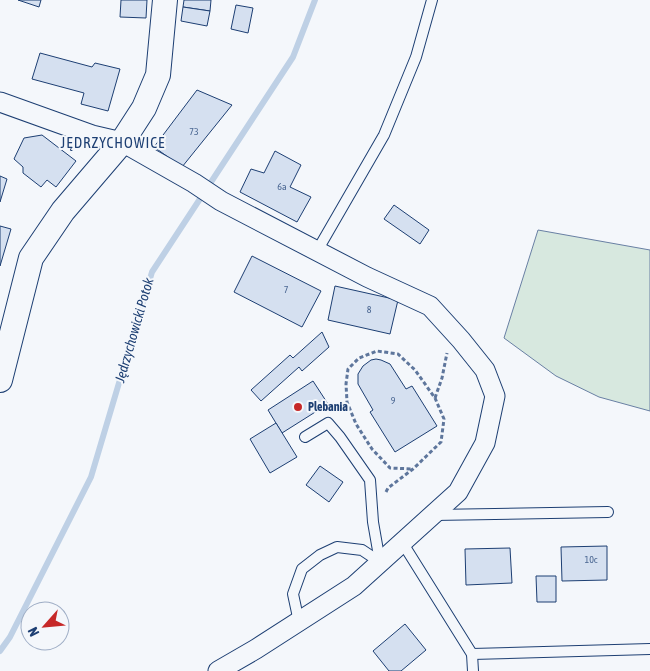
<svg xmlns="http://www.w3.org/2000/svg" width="650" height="671" viewBox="0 0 650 671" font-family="'Asap Condensed',sans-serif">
<rect width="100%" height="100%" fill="#f4f7fb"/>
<polygon fill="#d7e8df" stroke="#687fa3" points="538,230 650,250 650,411 599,397 556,376 504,338"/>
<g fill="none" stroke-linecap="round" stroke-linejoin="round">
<polyline stroke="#bed0e5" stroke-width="6" points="0,651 10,637 91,477 152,272 293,57 315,0"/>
</g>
<g fill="#d5e0f0" stroke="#1d3f73">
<polygon points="18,0 41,0 39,7"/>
<polygon points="121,0 147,0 146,18 120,17"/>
<polygon points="184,0 211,0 210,11 183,7"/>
<polygon points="236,5 253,8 248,33 231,29"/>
<polygon points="183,7 210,11 207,26 181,21"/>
<polygon points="40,53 92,67 95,63 120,69 108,111 81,104 84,93 32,79"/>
<polygon points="197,90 232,105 182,167 154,147"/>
<polygon points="42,135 76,161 56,187 47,180 41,187 23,173 23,167 14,159 24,138"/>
<polygon points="275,151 301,165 290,187 311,197 297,222 240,192 251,169 264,173"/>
<polygon points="0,176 7,179 0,202"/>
<polygon points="394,205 429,230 420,244 384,219"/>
<polygon points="0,226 11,229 0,266"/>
<polygon points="252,256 321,291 302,327 234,292"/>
<polygon points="335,286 398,300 390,334 328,320"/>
<polygon points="322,332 329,347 302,371 299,367 261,401 251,390 290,355 293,358"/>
<polygon points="376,359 381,360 390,364 406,389 412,386 437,426 395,452 370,412 373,410 358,384 358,374 363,366 371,360"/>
<polygon points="313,381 328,404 282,433 268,410"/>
<polygon points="276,423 297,457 270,473 250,439"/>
<polygon points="320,466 343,482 329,502 306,485"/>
<polygon points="607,546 607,580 562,581 561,547"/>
<polygon points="510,548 512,583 466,585 465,549"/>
<polygon points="536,576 556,576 556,602 537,602"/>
<polygon points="405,624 426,650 401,671 389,671 373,651"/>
</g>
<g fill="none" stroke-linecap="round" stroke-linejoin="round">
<defs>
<g id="service">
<polyline points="317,251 384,135 416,57 432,0"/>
<polyline points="305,437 328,423 340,437 370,480 373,522 380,562"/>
<polyline points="433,515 608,512"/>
<polyline points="402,542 472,654 473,671"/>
<polyline points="299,622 293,594 302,569 320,555 337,547 362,550 380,562"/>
<polyline points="472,654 650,649"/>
</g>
<polyline id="minor" points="0,102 92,135 122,142 194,183 221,201 367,277 430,306 461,340 485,370 495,396 485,443 458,492 354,586 256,649 218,671"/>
<polyline id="tertiary" points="0,380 31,258 63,211 122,142 144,108 158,75 165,0"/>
</defs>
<use href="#service" stroke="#1d3f73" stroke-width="12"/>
<use href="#minor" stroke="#1d3f73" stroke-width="21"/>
<use href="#tertiary" stroke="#1d3f73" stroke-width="26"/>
<g stroke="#5e769c" stroke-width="3" stroke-dasharray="4 2.5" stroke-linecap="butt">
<polyline points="435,398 442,378 447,353"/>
<polyline points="386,492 388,488 413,469 441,442 444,419 435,398 415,370 398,354 377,351 359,358 348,369 346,384 347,402 356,424 372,449 390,468 413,469"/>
</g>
<use href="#service" stroke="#f4f7fb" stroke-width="10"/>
<use href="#minor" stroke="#f4f7fb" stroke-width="19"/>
<use href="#tertiary" stroke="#f4f7fb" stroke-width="24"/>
</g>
<circle fill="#c62828" stroke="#f4f7fb" stroke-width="2" cx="298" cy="407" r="5"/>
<g text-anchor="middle" stroke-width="4" stroke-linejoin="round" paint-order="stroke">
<g font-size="10" fill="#4b6792">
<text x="194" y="135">73</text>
<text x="282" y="190">6a</text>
<text x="286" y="293">7</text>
<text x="369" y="313">8</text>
<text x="393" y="404">9</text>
<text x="591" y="563">10c</text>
</g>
<g font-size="12" font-weight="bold" fill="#1d3f73" stroke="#f4f7fb" text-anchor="start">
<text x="308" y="411">Plebania</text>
</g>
<g font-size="14" font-style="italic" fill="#1d3f73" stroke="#f4f7fb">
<text transform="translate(134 330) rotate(-74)" y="5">Jędrzychowicki Potok</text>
</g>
<g font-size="15" letter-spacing="1" fill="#1d3f73" stroke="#f4f7fb">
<text x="113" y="148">JĘDRZYCHOWICE</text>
</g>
</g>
<g transform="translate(45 626) rotate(243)"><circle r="24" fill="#f4f7fb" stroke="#9eadc5"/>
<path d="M0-4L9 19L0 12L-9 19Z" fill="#c62828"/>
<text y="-8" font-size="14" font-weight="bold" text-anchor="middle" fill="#1d3f73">N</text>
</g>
</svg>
